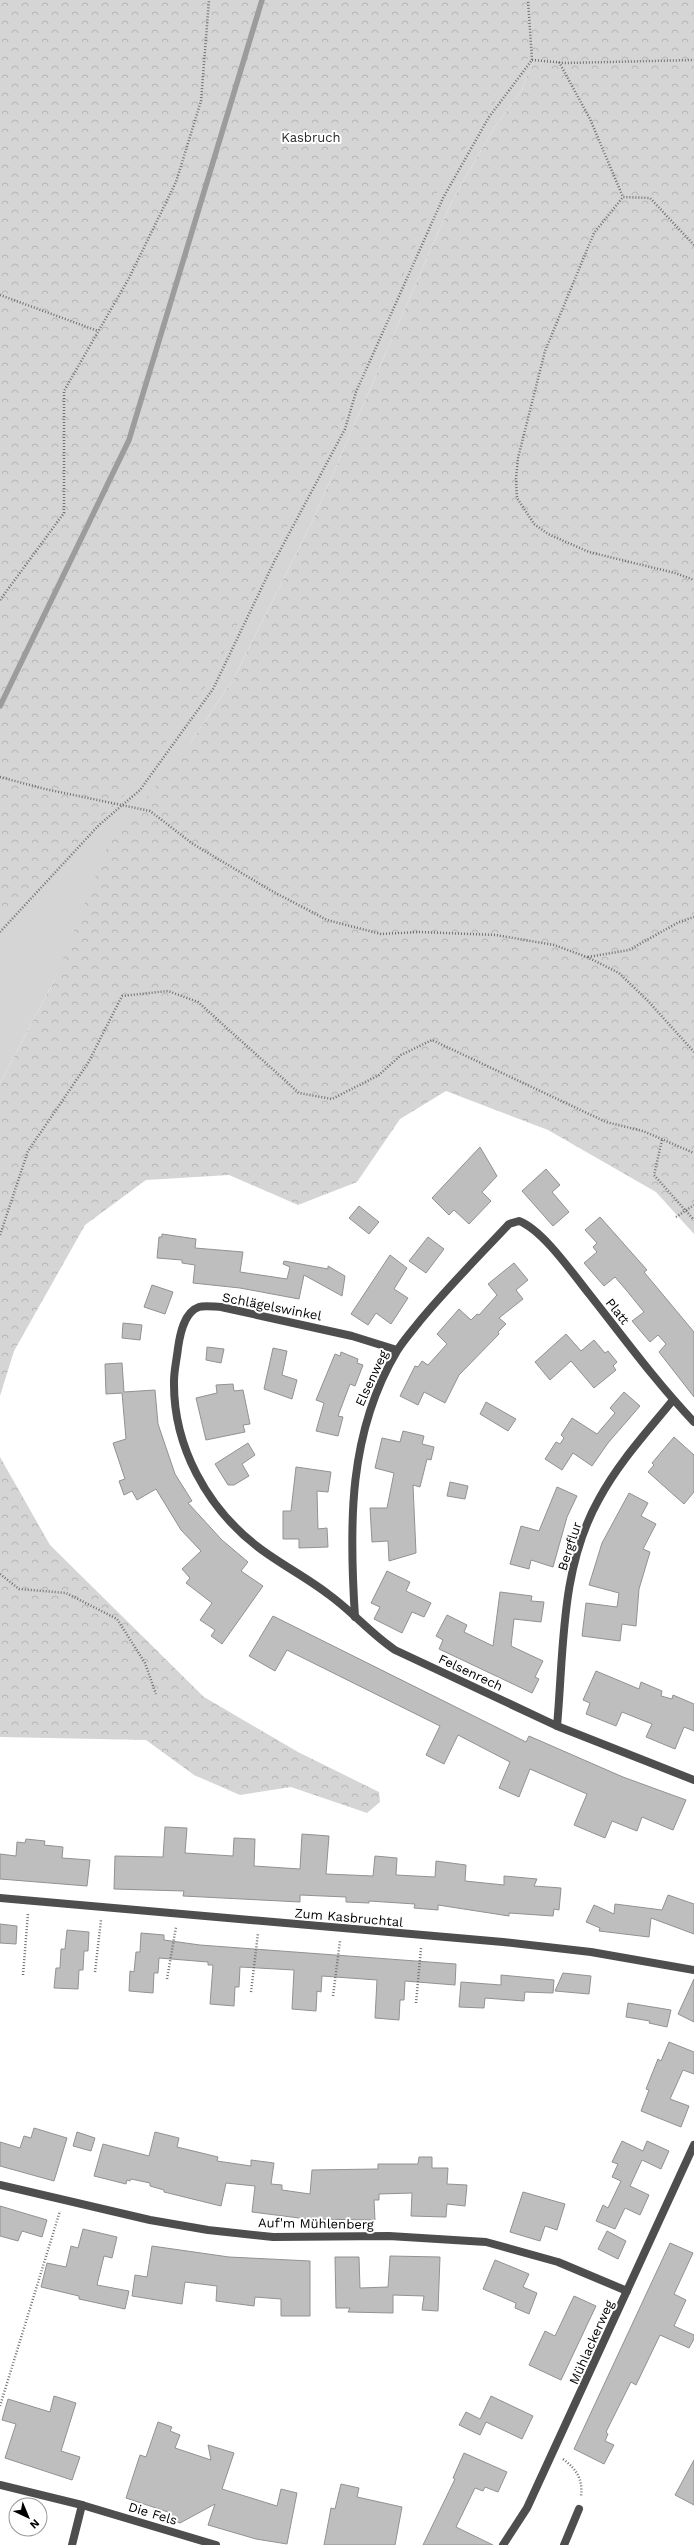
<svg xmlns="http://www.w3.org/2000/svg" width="694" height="2545" viewBox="0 0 694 2545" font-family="'Work Sans',sans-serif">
<defs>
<pattern id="forest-crowns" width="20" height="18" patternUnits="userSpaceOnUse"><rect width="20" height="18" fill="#d5d5d5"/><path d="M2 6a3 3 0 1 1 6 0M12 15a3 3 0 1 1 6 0" fill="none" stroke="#b5b5b5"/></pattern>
</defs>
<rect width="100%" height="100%" fill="#fff"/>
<polygon fill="#d5d5d5" points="417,0 541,41 522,90 494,128 451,203 311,524 234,678 191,742 54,981 0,1083 0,752"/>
<g fill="url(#forest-crowns)">
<polygon points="0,0 694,0 694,1234 656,1192 548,1130 446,1091 400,1119 357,1182 298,1205 229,1175 146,1180 85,1225 14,1351 0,1396 0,1083 54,981 107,847 191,742 234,678 311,524 451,203 494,128 522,90 534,58 523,59 438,191 341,427 271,557 210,680 138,781 0,922"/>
<polygon points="0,1457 50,1545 204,1697 298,1752 379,1792 380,1802 367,1813 291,1787 240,1795 194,1775 146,1740 0,1737"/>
</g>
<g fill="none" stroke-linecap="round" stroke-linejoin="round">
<polyline stroke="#9c9c9c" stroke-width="5.5" points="0,706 129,440 262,0"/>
</g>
<g fill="#bebebe" stroke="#929292">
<polygon points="480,1147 497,1176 482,1192 491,1201 469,1224 454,1210 449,1215 432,1198"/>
<polygon points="546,1169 560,1185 552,1192 569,1212 553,1226 522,1191"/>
<polygon points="359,1206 379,1222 369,1234 349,1218"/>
<polygon points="600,1217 647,1270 644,1272 694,1332 694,1397 659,1352 666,1344 658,1335 650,1342 632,1321 644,1312 627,1291 615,1277 604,1286 584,1263 597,1252 593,1247 597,1243 585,1230"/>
<polygon points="162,1234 196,1239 195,1248 243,1252 240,1272 287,1279 290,1267 283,1264 284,1261 328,1269 328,1266 345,1276 342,1296 304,1275 299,1299 240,1288 193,1283 195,1265 182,1263 182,1260 157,1258 159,1237 162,1237"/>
<polygon points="428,1237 444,1249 426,1273 409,1261"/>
<polygon points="390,1255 407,1268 394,1289 408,1298 391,1324 376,1313 368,1325 351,1314"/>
<polygon points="514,1263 528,1280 516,1290 523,1299 499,1318 506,1324 498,1332 499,1334 459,1375 445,1403 424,1392 418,1405 400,1396 415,1366 418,1367 422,1361 428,1365 447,1344 437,1334 459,1309 471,1320 477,1314 479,1315 497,1295 488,1284"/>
<polygon points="152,1285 173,1292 165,1314 144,1307"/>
<polygon points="123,1323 142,1325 140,1340 122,1338"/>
<polygon points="566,1334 581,1351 594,1340 605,1353 608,1351 617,1362 613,1366 616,1370 594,1388 571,1361 550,1380 535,1362"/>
<polygon points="207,1347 224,1349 221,1363 206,1360"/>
<polygon points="273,1348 287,1351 282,1375 297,1380 292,1399 264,1389"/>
<polygon points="341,1352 358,1359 357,1363 363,1365 355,1386 350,1384 338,1416 343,1417 338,1436 316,1431 324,1403 316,1400 335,1354 340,1356"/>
<polygon points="122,1363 124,1392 155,1390 158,1424 175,1474 192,1501 188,1503 222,1540 248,1562 241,1571 263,1586 222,1644 211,1636 215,1630 200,1620 212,1603 186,1583 190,1578 182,1569 201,1551 181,1530 156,1489 137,1500 132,1491 124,1495 119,1481 125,1479 113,1443 126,1439 122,1393 106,1394 105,1364"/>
<polygon points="233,1384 234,1391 243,1390 250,1424 243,1425 245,1432 206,1440 196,1398 217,1393 216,1385"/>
<polygon points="624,1392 640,1406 608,1443 592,1466 573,1453 562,1470 545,1459 556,1442 560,1444 564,1438 561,1435 572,1418 597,1434 615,1413 610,1408"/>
<polygon points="486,1402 516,1419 508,1431 480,1414"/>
<polygon points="403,1431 424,1436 422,1444 434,1447 431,1460 427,1459 420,1487 413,1485 416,1553 389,1561 388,1541 372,1542 370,1508 387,1508 394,1473 375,1468 382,1438 400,1442"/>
<polygon points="674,1437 694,1455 694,1492 684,1504 648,1472 654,1465 652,1463"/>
<polygon points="248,1443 255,1455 242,1464 249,1476 234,1485 228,1485 215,1464"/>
<polygon points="296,1467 331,1472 328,1492 317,1491 318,1529 327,1528 328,1547 299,1548 299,1539 283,1539 283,1511 291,1511"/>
<polygon points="450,1482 468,1486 465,1499 447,1496"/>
<polygon points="557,1487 577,1496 567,1517 553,1567 531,1560 529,1569 510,1564 521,1526 539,1531"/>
<polygon points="629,1493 648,1503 641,1516 656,1524 643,1549 650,1552 639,1589 636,1626 622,1624 620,1641 582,1636 586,1603 617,1607 619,1593 589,1585 602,1543"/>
<polygon points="387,1571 410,1582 406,1591 431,1603 424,1617 412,1612 402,1633 374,1619 380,1607 371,1603"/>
<polygon points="500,1592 532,1596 531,1601 544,1602 541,1622 514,1619 511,1646 543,1661 535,1677 539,1679 532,1693 439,1649 443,1640 436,1636 447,1615 467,1625 464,1632 493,1646"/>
<polygon points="273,1616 526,1742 529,1736 623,1777 686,1800 673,1830 642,1817 637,1831 612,1821 605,1838 574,1825 587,1794 530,1769 519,1797 499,1788 510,1762 458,1735 444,1764 426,1755 440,1726 287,1650 275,1671 249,1656"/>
<polygon points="596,1671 639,1689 641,1682 662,1691 661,1696 672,1699 673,1695 694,1704 694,1731 684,1727 675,1749 646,1737 652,1724 622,1712 616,1726 586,1714 590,1703 583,1700"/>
<polygon points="165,1827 187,1828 185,1853 233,1856 234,1838 255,1839 254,1866 300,1869 302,1834 329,1836 326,1874 373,1876 375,1856 397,1858 396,1875 435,1877 436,1861 466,1865 465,1881 504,1885 504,1876 537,1879 534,1886 561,1888 559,1910 554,1909 553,1916 509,1913 509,1916 438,1905 438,1910 414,1908 415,1904 369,1901 369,1903 346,1902 346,1897 300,1895 300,1902 183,1896 184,1891 114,1889 115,1856 163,1857"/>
<polygon points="26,1839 45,1841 44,1845 63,1847 62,1858 90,1860 87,1886 0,1879 0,1854 16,1856 17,1842 25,1843"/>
<polygon points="668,1895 694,1904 694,1934 651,1918 649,1937 599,1931 600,1928 586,1922 594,1905 614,1914 615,1904 662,1910"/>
<polygon points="0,1924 17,1926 16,1944 0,1943"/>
<polygon points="67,1930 89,1932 88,1951 84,1951 83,1970 79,1970 78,1989 54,1988 56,1968 60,1968 61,1949 65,1949"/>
<polygon points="141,1933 164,1935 164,1940 200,1945 456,1964 455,1985 405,1981 404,2000 400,2000 399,2020 375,2018 377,1980 322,1976 321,1992 317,1991 316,2011 292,2009 294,1970 240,1967 239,1987 235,1987 234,2006 210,2004 213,1965 208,1965 208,1962 159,1958 158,1973 154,1973 153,1993 129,1991 130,1971 134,1972 136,1952 140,1952"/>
<polygon points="563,1973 591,1976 589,1994 555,1991"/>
<polygon points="501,1975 554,1980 553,1993 525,1992 524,2001 485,1998 484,2008 459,2007 461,1982 501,1985"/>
<polygon points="694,1979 694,2022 678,2014"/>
<polygon points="628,2003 671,2010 667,2027 649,2023 650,2021 626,2017"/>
<polygon points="669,2042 694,2052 694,2074 683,2070 670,2099 689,2106 681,2127 641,2111 649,2090 646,2089 658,2059 661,2061"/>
<polygon points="34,2128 67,2138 54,2181 0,2166 0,2142 20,2148 24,2136 31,2138"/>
<polygon points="77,2132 95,2138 91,2151 73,2146"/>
<polygon points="155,2132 179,2138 177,2147 218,2157 217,2161 251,2166 251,2160 274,2163 271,2184 282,2185 282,2190 310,2194 312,2170 378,2169 378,2164 418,2164 419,2157 432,2157 432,2168 448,2168 447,2184 467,2185 465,2206 447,2204 446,2217 411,2216 412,2193 379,2194 379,2200 374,2200 375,2220 307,2219 252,2212 255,2186 226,2183 221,2206 164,2192 164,2190 150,2186 150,2183 131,2179 130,2181 127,2180 126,2184 94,2176 103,2144 149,2156"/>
<polygon points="622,2141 643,2151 647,2141 669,2151 661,2169 642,2160 630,2186 649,2195 640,2215 625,2208 615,2229 596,2221 603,2205 608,2208 621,2181 612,2177 618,2164 612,2162"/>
<polygon points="523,2192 565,2204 557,2230 545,2226 540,2241 510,2232"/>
<polygon points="0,2206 47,2220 42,2237 22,2231 18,2241 0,2236"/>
<polygon points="83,2229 117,2237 112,2258 104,2256 97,2285 129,2291 125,2309 79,2299 79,2296 41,2287 47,2263 66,2267 71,2246 78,2248"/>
<polygon points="607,2231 626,2241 618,2259 598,2249"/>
<polygon points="670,2243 693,2253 674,2294 686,2300 674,2326 694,2335 694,2339 689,2348 660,2335 636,2385 631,2382 606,2432 608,2434 605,2441 614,2445 604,2464 574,2449"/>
<polygon points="152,2246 229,2257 310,2261 310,2316 281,2316 281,2299 255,2297 254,2306 216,2301 217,2286 185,2282 182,2304 132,2296 135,2275 147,2277"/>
<polygon points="390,2256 440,2257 438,2311 422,2310 424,2296 393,2295 393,2313 348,2312 350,2308 336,2308 335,2257 359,2257 360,2288 388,2287"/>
<polygon points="495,2260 529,2274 523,2287 537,2293 529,2314 515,2308 516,2303 483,2289"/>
<polygon points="574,2296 596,2306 561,2380 529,2365 545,2331 555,2336"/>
<polygon points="54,2396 76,2403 61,2451 80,2457 72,2480 5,2458 16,2424 2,2420 8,2399 50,2412"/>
<polygon points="491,2396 533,2416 522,2439 486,2422 480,2435 459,2425 466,2412 480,2419"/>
<polygon points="158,2422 172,2427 170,2431 180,2435 175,2448 211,2460 208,2445 234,2453 222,2489 277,2506 281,2489 297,2493 287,2544 256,2539 208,2525 215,2504 180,2523 172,2520 168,2512 126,2498 140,2455 146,2457"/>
<polygon points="464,2453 507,2472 498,2492 485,2487 483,2491 475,2488 456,2527 493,2545 423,2545 455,2479 453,2478"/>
<polygon points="694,2460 694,2505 675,2495"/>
<polygon points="341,2484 359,2488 357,2497 402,2507 395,2545 324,2545 331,2508 335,2509"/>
</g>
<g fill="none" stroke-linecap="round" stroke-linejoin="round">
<g stroke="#707070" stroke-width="2.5" stroke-dasharray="1 2" stroke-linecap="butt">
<polyline points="532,60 566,63 694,60"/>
<polyline points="559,62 590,119 623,197"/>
<polyline points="694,245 650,198 623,197 594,233 545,351 518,458 516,479 517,498 534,524 548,534 589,552 675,573 694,580"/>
<polyline points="0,295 98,331"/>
<polyline points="0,600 64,513 64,391 129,278 176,182 201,101 209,0"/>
<polyline points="0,777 45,789 150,811 193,844 270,890 327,920 381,934 419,932 496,935 554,945 587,957 619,973 648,1001 694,1052"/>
<polyline points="0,932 99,825 140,790 213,689 275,560 345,429 356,392 443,198 489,117 532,60 528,0"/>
<polyline points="588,957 629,950 679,922 694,917"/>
<polyline points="662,1140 654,1175 694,1220"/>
<polyline points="676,1217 694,1205"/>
<polyline points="0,1235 28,1151 88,1063 122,996 168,991 198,1002 299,1093 332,1099 379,1075 401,1055 432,1040 606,1122 643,1131 694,1153"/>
<polyline points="0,1574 19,1589 66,1593 117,1619 145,1663 156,1694"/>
<polyline points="95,1972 101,1920"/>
<polyline points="23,1975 28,1913"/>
<polyline points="167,1979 176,1927"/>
<polyline points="251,1992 258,1933"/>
<polyline points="333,1996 340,1941"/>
<polyline points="416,2003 421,1948"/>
<polyline points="0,2406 60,2211"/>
<path d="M563,2459C576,2469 583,2478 581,2496"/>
</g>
<polyline stroke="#4e4e4e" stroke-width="8" points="564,2545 579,2509"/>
<g stroke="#4e4e4e" stroke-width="8">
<path d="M397,1350L352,1336L221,1307C215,1307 205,1305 199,1307C184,1312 180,1334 178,1348C177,1358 174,1370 174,1381C173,1446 207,1508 258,1547C280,1564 306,1577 328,1594C352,1611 371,1634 395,1650L557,1726L694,1780"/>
<path d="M355,1617C349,1525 348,1433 397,1351C403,1341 412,1331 419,1322C447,1288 479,1256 509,1224L519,1221C543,1230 573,1274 590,1295C624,1338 656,1382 694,1422"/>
<path d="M557,1726C564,1650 560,1568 599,1499C619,1462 647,1432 673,1400"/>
<polyline points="0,1898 503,1942 591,1952 694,1970"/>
<polyline points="0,2185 150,2220 208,2230 273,2237 389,2236 486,2242 558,2262 627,2291"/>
<polyline points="0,2485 82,2505 216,2545"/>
<polyline points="72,2545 82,2505"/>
<polyline points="503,2545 527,2508 694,2145"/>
</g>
</g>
<g text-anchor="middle" stroke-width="4" stroke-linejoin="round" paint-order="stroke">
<g font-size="13" fill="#2c2c2c" stroke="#fff">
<text x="311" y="142">Kasbruch</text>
</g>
<g font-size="13" fill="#000" stroke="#fff">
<text transform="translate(272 1306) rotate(11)" y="5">Schlägelswinkel</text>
<text transform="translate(618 1311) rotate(52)" y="5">Platt</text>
<text transform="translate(371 1378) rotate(-65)" y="5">Elsenweg</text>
<text transform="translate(569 1546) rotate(-72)" y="5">Bergflur</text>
<text transform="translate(471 1672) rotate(25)" y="5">Felsenrech</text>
<text transform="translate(349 1917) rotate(5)" y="5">Zum Kasbruchtal</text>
<text transform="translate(316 2223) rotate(1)" y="5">Auf'm Mühlenberg</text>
<text transform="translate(591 2342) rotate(-66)" y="5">Mühlackerweg</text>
<text transform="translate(153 2513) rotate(17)" y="5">Die Fels</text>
</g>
</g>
<g transform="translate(28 2517) rotate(136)"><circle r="19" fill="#ffffff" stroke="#999999"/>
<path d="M0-3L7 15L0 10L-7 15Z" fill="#000000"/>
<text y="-6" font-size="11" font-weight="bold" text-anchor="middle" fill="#000000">N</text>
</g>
</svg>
